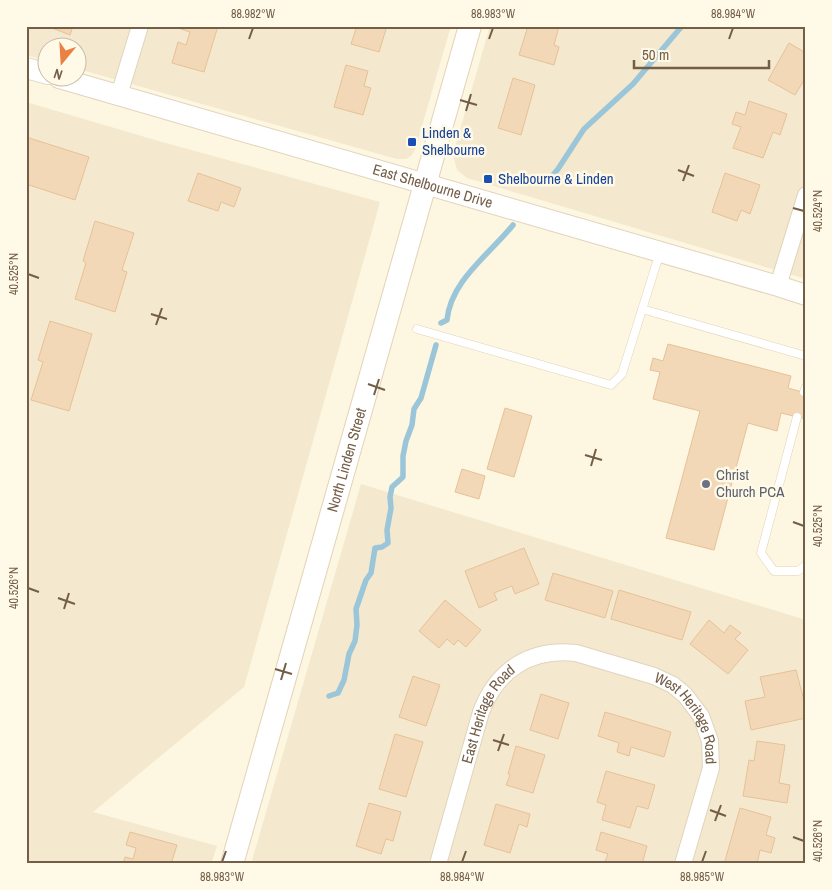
<svg xmlns="http://www.w3.org/2000/svg" width="832" height="890" viewBox="0 0 832 890" font-family="'Archivo Narrow',sans-serif">
<rect width="100%" height="100%" fill="#fdf6e0"/>
<g fill="#f4e9ce">
<polygon points="26,26 451,26 415,150 411,156 406,159 397,159 78,69 78,48 48,48 47,61 26,55"/>
<polygon points="490,26 806,26 806,279 467,178 457,170 453,154"/>
<polygon points="26,102 162,142 380,202 244,687 93,812 217,846 211,864 26,864"/>
<polygon points="361,484 806,620 806,864 251,864"/>
</g>
<g fill="none" stroke-linecap="round" stroke-linejoin="round">
<g stroke="#9bc5d8" stroke-width="5.5">
<polyline points="547,182 558,169 584,129 633,84 682,26"/>
<path d="M441,323L447,320C451,280 490,254 513,225"/>
<polyline points="329,696 338,693 344,680 349,654 355,641 357,625 356,609 366,580 371,573 375,548 382,547 388,543 387,530 391,508 390,497 392,487 403,477 403,456 406,441 412,425 414,409 421,398 436,345"/>
</g>
</g>
<g fill="#f3d8b7" stroke="#e6c197">
<polygon points="47,26 73,26 70,35"/>
<polygon points="182,26 218,26 204,72 172,63 178,42 186,45 190,32 181,29"/>
<polygon points="357,26 387,26 379,52 351,44"/>
<polygon points="528,26 559,26 554,45 559,47 554,65 519,55"/>
<polygon points="789,43 806,53 806,77 795,95 768,80"/>
<polygon points="346,65 368,71 364,86 371,88 363,115 334,107"/>
<polygon points="513,78 535,85 521,135 498,128"/>
<polygon points="749,101 787,114 780,135 773,132 763,158 733,148 741,127 732,124 736,112 745,115"/>
<polygon points="26,137 89,157 75,200 26,184"/>
<polygon points="198,173 241,188 234,207 221,202 218,211 188,201"/>
<polygon points="725,173 760,185 750,214 741,210 737,221 712,212"/>
<polygon points="95,221 134,233 122,270 127,272 115,312 75,299 86,263 83,261"/>
<polygon points="50,321 92,334 69,411 31,400 43,362 38,360"/>
<polygon points="668,344 791,376 788,388 806,393 806,419 781,413 777,431 748,423 714,550 666,538 700,411 653,399 660,372 650,370 653,358 663,361"/>
<polygon points="505,408 532,416 514,477 487,469"/>
<polygon points="462,469 485,476 479,499 455,492"/>
<polygon points="524,548 539,584 515,594 512,586 494,593 497,600 479,608 465,571"/>
<polygon points="553,573 613,591 605,618 545,600"/>
<polygon points="619,590 691,612 682,640 611,619"/>
<polygon points="445,600 481,630 466,647 458,640 454,645 447,639 439,648 419,631"/>
<polygon points="709,620 724,633 730,625 741,633 735,639 748,650 728,674 690,644"/>
<polygon points="796,670 806,708 806,718 751,730 745,701 765,697 760,677"/>
<polygon points="413,676 440,685 426,726 399,717"/>
<polygon points="541,694 569,703 558,739 530,730"/>
<polygon points="605,712 671,732 664,757 631,747 629,756 617,752 619,743 598,736"/>
<polygon points="395,734 423,742 406,797 379,789"/>
<polygon points="757,741 785,745 779,783 790,785 787,803 743,796 749,760 754,761"/>
<polygon points="516,746 545,755 533,793 506,785 510,775 508,774"/>
<polygon points="606,771 655,785 648,809 637,806 630,828 602,820 606,805 597,802"/>
<polygon points="369,803 401,812 393,841 386,839 381,854 356,846"/>
<polygon points="496,804 530,814 527,827 519,824 510,853 484,845"/>
<polygon points="740,808 771,817 766,835 775,838 771,853 760,850 757,864 724,864"/>
<polygon points="130,832 177,845 171,864 123,864 125,857 133,859 136,848 126,845"/>
<polygon points="601,832 647,846 642,864 604,864 608,854 596,850"/>
</g>
<g fill="none" stroke-linecap="round" stroke-linejoin="round">
<defs>
<g id="service">
<polyline points="642,309 806,356"/>
<polyline points="417,329 611,385 622,374 660,252"/>
<polyline points="804,392 806,387"/>
<polyline points="797,417 761,553 774,571 798,571 806,565"/>
</g>
<g id="minor">
<polyline points="119,95 140,26"/>
<polyline points="778,286 806,195"/>
<path id="s1" d="M438,864L481,712C497,670 530,648 576,653L654,676L673,685L685,695L701,716L710,741L711,768L683,864"/>
</g>
<g id="tertiary">
<polyline points="26,68 48,74"/>
<path id="s2" d="M59,78L778,286L806,295"/>
</g>
<g id="secondary">
<path id="s3" d="M232,864L470,26"/>
</g>
</defs>
<use href="#service" stroke="#e1d3bc" stroke-width="9"/>
<use href="#minor" stroke="#e1d3bc" stroke-width="18"/>
<use href="#tertiary" stroke="#e1d3bc" stroke-width="22"/>
<use href="#secondary" stroke="#e3d2b7" stroke-width="24"/>
<use href="#service" stroke="#fff" stroke-width="8"/>
<use href="#minor" stroke="#fff" stroke-width="16"/>
<use href="#tertiary" stroke="#fff" stroke-width="20"/>
<use href="#secondary" stroke="#fff" stroke-width="22"/>
</g>
<path fill="none" stroke="#745e47" stroke-width="2" d="M249,39L253,28M489,39L493,28M729,39L733,28M460,100L477,105M466,111L471,94M678,170L694,176M683,181L689,165M793,208L804,211M28,274L39,278M151,314L167,319M156,325L162,308M368,384L385,390M374,395L379,379M585,455L602,460M591,466L596,449M793,522L804,526M28,588L39,592M58,598L75,604M64,609L69,593M275,669L292,674M281,680L286,663M493,740L509,745M498,751L504,734M710,810L726,816M715,821L721,805M793,837L804,841M222,862L226,851M462,862L466,851M702,862L706,851"/>
<g fill="#1a4fb4" stroke="#fff9e7" stroke-width="2">
<rect x="407" y="137" width="10" height="10" rx="2.5"/>
<rect x="483" y="174" width="10" height="10" rx="2.5"/>
</g>
<circle fill="#6b7280" stroke="#fff9e7" stroke-width="2" cx="706" cy="484" r="5"/>
<g text-anchor="middle" stroke-width="5" stroke-linejoin="round" paint-order="stroke">
<g font-size="15" fill="#164399" stroke="#fff9e7" text-anchor="start">
<text x="422" y="138">Linden &amp;<tspan x="422" dy="17">Shelbourne</tspan></text>
<text x="498" y="184">Shelbourne &amp; Linden</text>
</g>
<g font-size="15" fill="#745e47" stroke="#fff9e7">
<text dy="5" stroke="none"><textPath href="#s2" startOffset="389">East Shelbourne Drive</textPath></text>
<text dy="5" stroke="none"><textPath href="#s3" startOffset="420">North Linden Street</textPath></text>
<text dy="5" stroke="none"><textPath href="#s1" startOffset="159">East Heritage Road</textPath></text>
<text dy="5" stroke="none"><textPath href="#s1" startOffset="418">West Heritage Road</textPath></text>
</g>
<g font-size="15" fill="#5b616d" stroke="#fff9e7" text-anchor="start">
<text x="716" y="480">Christ<tspan x="716" dy="17">Church PCA</tspan></text>
</g>
</g>
<rect width="832" height="890" fill="none" stroke="#fff9e7" stroke-width="55"/>
<g transform="translate(62 62) rotate(198)"><circle r="24" fill="#fff9e7" stroke="#c7bba7"/>
<path d="M0-4L9 19L0 12L-9 19Z" fill="#ea8142"/>
<text y="-8" font-size="14" font-weight="bold" text-anchor="middle" fill="#745e47">N</text>
</g>
<path d="M634 60v8h135v-8" fill="none" stroke="#745e47" stroke-width="2.5"/>
<text x="642" y="60" font-size="15" fill="#745e47" stroke="#fff9e7" stroke-width="4" paint-order="stroke">50 m</text>
<rect x="28" y="28" width="776" height="834" fill="none" stroke="#745e47" stroke-width="2"/>
<g font-size="12" text-anchor="middle" fill="#745e47">
<text x="253" y="18">88.982°W</text>
<text x="493" y="18">88.983°W</text>
<text x="733" y="18">88.984°W</text>
<text transform="translate(818 211) rotate(-90)" y="4">40.524°N</text>
<text transform="translate(14 274) rotate(-90)" y="4">40.525°N</text>
<text transform="translate(818 526) rotate(-90)" y="4">40.525°N</text>
<text transform="translate(14 588) rotate(-90)" y="4">40.526°N</text>
<text transform="translate(818 841) rotate(-90)" y="4">40.526°N</text>
<text x="222" y="881">88.983°W</text>
<text x="462" y="881">88.984°W</text>
<text x="702" y="881">88.985°W</text>
</g>
</svg>
